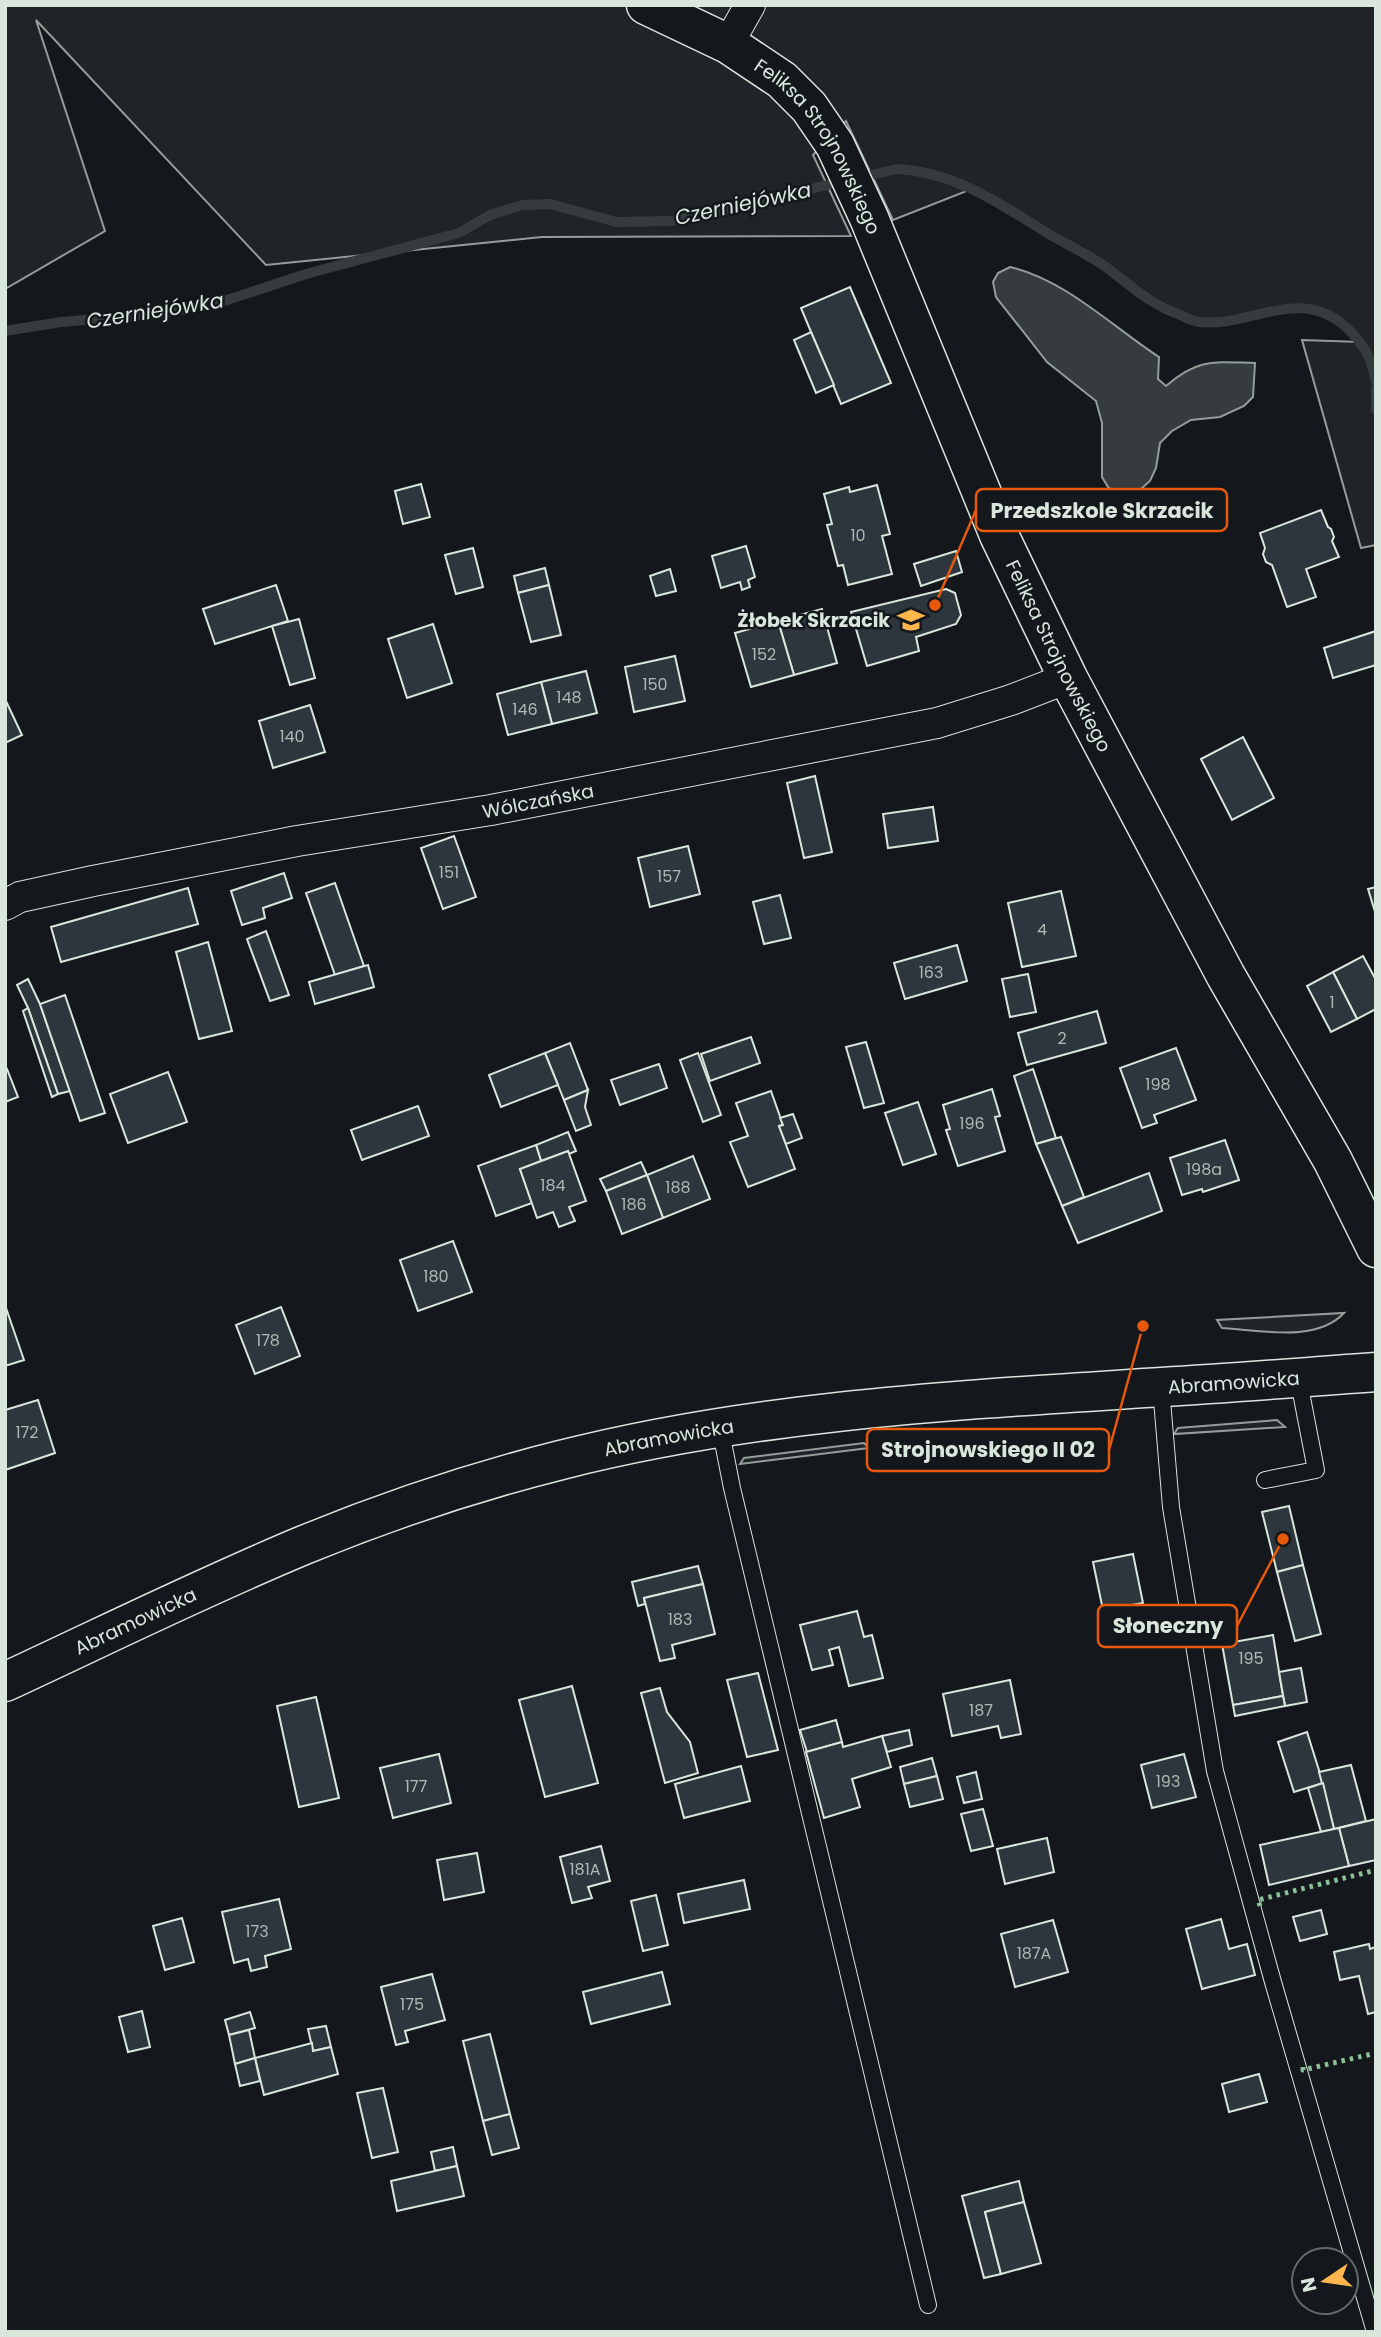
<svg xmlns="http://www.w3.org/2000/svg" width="1381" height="2337" viewBox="0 0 1381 2337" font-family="Poppins,sans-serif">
<rect width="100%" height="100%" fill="#14181c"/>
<g fill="#202428" stroke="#939e99" stroke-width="2">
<polygon points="5,5 1376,5 1376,545 1361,548 1302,340 1360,342 1341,323 1319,310 1277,308 1240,319 1198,322 1169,311 1138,293 1103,265 974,188 893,220 846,121 813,155 851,236 542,237 266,265 36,20 105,231 5,289"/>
<path d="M1344,1313C1316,1343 1260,1330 1222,1328L1217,1320Z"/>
<polygon points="1277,1420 1285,1427 1174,1434 1178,1428"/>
<polygon points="864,1443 869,1448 740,1464 744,1458"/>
</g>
<path fill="#363b3e" stroke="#939e99" stroke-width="2" d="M1010,267C1064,279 1113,327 1159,357L1158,379L1166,386C1198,358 1214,362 1255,363L1253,397L1244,406L1220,417L1191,420L1172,431L1160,443L1156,468L1150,481L1134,495L1120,496L1108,487L1102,477V423L1096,401L1047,362L996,297L993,282L998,273Z"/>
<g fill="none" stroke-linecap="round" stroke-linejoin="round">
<g stroke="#363b3e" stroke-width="10">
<path d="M5,331L61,322L160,314L224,301L306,274L459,233L490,215L522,205L550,204L616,222L671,221L897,169C955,172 999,203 1047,233C1066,244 1085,253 1103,265C1128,283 1149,304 1178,314C1185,317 1192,321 1199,322C1251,328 1299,284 1347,328C1364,344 1372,359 1376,383"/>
<polyline points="1376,390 1376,410"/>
</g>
</g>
<g fill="#2c363c" stroke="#d8e6dc" stroke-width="2">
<polygon points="850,287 891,383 841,404 801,308"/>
<polygon points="811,332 834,385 816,393 794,340"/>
<polygon points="421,484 430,517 403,524 395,491"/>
<polygon points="877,485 890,534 882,536 892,574 848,585 843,565 838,566 827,525 832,524 824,494 849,487 850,492"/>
<polygon points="1321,510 1328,527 1331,529 1334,537 1332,541 1339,557 1306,569 1316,597 1287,607 1272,565 1266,562 1263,554 1265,548 1260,533"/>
<polygon points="746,546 755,577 748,580 750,587 742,590 740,582 721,588 712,556"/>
<polygon points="473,548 483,587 456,594 445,555"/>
<polygon points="956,551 962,572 921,586 914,564"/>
<polygon points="545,568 549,585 518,593 514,576"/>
<polygon points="670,569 676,591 656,596 650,576"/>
<polygon points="276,585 288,621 215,644 203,609"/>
<polygon points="549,585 561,635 531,642 518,593"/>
<polygon points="946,589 955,593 961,615 956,624 916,637 919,651 867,666 851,612"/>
<polygon points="822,609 837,663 794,675 778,621"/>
<polygon points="299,619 315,678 290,685 272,626"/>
<polygon points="778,621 794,675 751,687 735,633"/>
<polygon points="433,624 452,683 407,698 388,639"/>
<polygon points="1376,631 1376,665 1333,678 1324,648"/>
<polygon points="675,656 685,701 634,712 625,667"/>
<polygon points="586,671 597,713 552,724 541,682"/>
<polygon points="541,682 552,724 508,735 497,694"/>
<polygon points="5,699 22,735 5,743"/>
<polygon points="310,705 325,752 273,768 259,721"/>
<polygon points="1243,737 1274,798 1232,820 1201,759"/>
<polygon points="815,776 832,852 804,858 787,783"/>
<polygon points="933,807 938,841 888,848 883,814"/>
<polygon points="454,836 476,897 443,909 421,848"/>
<polygon points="688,846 700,894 650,907 638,858"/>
<polygon points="284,873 292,898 263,908 265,918 242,925 231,891"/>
<polygon points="335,883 364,966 335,975 306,893"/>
<polygon points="1376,887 1376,915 1368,889"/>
<polygon points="188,888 198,924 61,962 51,927"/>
<polygon points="1061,891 1076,956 1022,967 1008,903"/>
<polygon points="780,895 791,938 764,944 753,902"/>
<polygon points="266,931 289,995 270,1001 247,939"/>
<polygon points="208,942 232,1031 199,1039 176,952"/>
<polygon points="957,945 967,981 905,999 894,963"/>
<polygon points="1363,956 1376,980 1376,1009 1357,1019 1333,972"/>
<polygon points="368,965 374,987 315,1004 309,982"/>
<polygon points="1333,972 1357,1019 1331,1032 1307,986"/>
<polygon points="1028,974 1036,1012 1010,1017 1002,979"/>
<polygon points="28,979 40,1004 70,1091 58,1094 28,1008 17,985"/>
<polygon points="65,995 105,1113 80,1121 40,1004"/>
<polygon points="28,1008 58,1094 52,1097 23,1011"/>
<polygon points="1097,1011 1106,1043 1027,1065 1018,1033"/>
<polygon points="751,1037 760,1063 710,1081 701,1054"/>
<polygon points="866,1042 884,1103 864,1108 846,1047"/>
<polygon points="570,1043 588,1090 564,1100 545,1053"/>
<polygon points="1176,1048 1196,1100 1154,1115 1157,1123 1142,1128 1120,1068"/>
<polygon points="545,1053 558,1085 501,1107 489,1075"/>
<polygon points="698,1053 721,1115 703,1122 680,1060"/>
<polygon points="659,1064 667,1088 620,1105 611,1080"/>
<polygon points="7,1069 18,1097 5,1102 5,1070"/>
<polygon points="1033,1069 1056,1138 1036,1144 1014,1076"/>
<polygon points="168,1072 187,1122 128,1143 110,1094"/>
<polygon points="992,1089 1000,1116 995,1117 1005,1151 958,1166 946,1130 950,1129 943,1105"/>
<polygon points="588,1090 585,1107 591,1125 576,1131 564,1100"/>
<polygon points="771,1091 783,1125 779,1126 795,1169 748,1187 730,1142 748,1136 736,1103"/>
<polygon points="918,1102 936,1154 903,1165 885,1113"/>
<polygon points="418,1106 429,1136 362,1160 351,1130"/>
<polygon points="793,1114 802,1138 786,1144 779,1126 783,1125 780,1118"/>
<polygon points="568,1132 576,1151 569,1154 568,1151 541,1161 536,1145"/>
<polygon points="1061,1137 1084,1197 1062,1206 1036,1144"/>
<polygon points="1225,1140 1239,1180 1203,1192 1202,1189 1182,1195 1170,1158"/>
<polygon points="536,1145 541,1161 520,1169 532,1203 496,1216 478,1166"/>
<polygon points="568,1151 586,1201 569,1207 575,1221 559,1227 553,1212 537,1218 520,1169"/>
<polygon points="693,1156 710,1199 663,1218 647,1175"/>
<polygon points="641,1162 647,1175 606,1191 600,1179"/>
<polygon points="1149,1173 1162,1211 1078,1243 1062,1206"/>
<polygon points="647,1175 663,1218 622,1234 606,1191"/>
<polygon points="453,1241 472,1292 418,1311 400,1260"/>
<polygon points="5,1305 24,1360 5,1366"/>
<polygon points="281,1307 300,1356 255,1374 236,1325"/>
<polygon points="38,1400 55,1453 5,1470 5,1410"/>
<polygon points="1289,1506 1303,1565 1277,1572 1262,1512"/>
<polygon points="1133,1554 1143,1603 1103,1610 1093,1562"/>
<polygon points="1303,1565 1321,1634 1295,1641 1277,1572"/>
<polygon points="698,1566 703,1584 644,1598 645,1604 638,1606 632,1582"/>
<polygon points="703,1584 715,1634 672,1645 675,1658 660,1661 644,1598"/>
<polygon points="857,1611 864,1637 872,1635 883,1678 849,1686 839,1647 829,1650 833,1665 812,1670 800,1625"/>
<polygon points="1273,1635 1283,1696 1233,1705 1222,1644"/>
<polygon points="1301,1668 1307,1702 1285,1706 1279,1672"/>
<polygon points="758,1673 778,1750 747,1757 727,1680"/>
<polygon points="1010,1680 1021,1734 1001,1738 998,1726 952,1736 943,1694"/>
<polygon points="572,1686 598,1783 545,1797 519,1700"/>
<polygon points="660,1688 667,1712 690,1742 698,1773 665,1783 641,1693"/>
<polygon points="1283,1696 1285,1706 1235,1716 1233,1705"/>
<polygon points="316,1697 339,1798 299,1807 277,1706"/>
<polygon points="836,1720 842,1742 807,1752 800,1730"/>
<polygon points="909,1730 912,1745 887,1752 882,1736"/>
<polygon points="1307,1732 1323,1783 1294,1792 1278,1742"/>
<polygon points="882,1736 891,1767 852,1779 860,1807 824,1818 806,1752 842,1742 843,1747"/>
<polygon points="439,1754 451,1803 393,1818 380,1768"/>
<polygon points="1184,1754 1196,1797 1152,1808 1141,1765"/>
<polygon points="932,1758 937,1776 904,1784 900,1767"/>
<polygon points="1351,1765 1366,1821 1334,1829 1319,1772"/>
<polygon points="741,1766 750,1801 684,1818 675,1784"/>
<polygon points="976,1772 982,1799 964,1803 957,1777"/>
<polygon points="937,1776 943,1799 910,1807 904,1784"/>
<polygon points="1323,1783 1334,1829 1321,1832 1308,1788"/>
<polygon points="983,1809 993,1846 971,1851 961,1814"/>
<polygon points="1376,1819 1376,1860 1349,1866 1339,1828"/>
<polygon points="1339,1828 1349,1866 1269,1885 1260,1845"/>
<polygon points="1047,1838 1054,1872 1005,1884 997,1849"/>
<polygon points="601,1846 610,1881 588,1887 592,1898 572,1903 560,1857"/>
<polygon points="477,1853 484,1892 444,1900 437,1860"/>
<polygon points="744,1880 750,1909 684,1923 678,1894"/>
<polygon points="656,1895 668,1945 643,1951 631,1901"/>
<polygon points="279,1899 291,1949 265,1956 267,1967 251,1971 248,1959 234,1963 222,1912"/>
<polygon points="1321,1910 1327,1934 1300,1941 1293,1917"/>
<polygon points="182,1918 194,1962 165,1970 153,1926"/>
<polygon points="1221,1919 1229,1949 1247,1944 1255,1975 1202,1989 1186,1929"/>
<polygon points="1053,1920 1068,1972 1015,1987 1001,1934"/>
<polygon points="1369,1944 1370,1949 1376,1947 1376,2012 1368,2014 1359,1976 1340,1980 1334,1952"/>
<polygon points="662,1972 670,2004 591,2024 583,1992"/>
<polygon points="432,1974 445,2020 405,2031 408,2042 396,2045 381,1987"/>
<polygon points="142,2011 150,2047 128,2052 119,2017"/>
<polygon points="250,2012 255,2028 229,2035 225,2020"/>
<polygon points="326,2026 331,2047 313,2051 308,2029"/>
<polygon points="249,2030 255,2058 235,2064 229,2035"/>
<polygon points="490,2034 510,2114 483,2121 463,2041"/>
<polygon points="312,2043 313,2051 331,2047 338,2074 264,2095 255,2058"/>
<polygon points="255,2058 260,2081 240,2086 235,2064"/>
<polygon points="1259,2074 1267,2102 1229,2112 1222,2084"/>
<polygon points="383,2088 398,2152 372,2158 357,2093"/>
<polygon points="510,2114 519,2148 492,2155 483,2121"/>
<polygon points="453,2147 457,2166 435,2171 431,2152"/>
<polygon points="457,2166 464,2196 397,2211 391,2181"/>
<polygon points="1019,2181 1024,2202 985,2212 1001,2274 984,2278 962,2196"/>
<polygon points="1024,2202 1041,2263 1001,2274 985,2212"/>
</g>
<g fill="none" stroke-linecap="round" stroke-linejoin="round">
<defs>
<g id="service">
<polyline points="1161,1388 1171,1507 1215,1771 1273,1982 1375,2332"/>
<polyline points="720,1427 732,1488 928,2305"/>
<polyline points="1265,1480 1316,1470 1298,1377"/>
</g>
<g id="minor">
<polyline points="728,44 750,5"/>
<path id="s1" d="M5,905L20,897L93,881L297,841L491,810L937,723L1011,700L1068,678"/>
</g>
<g id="tertiary">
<path id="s2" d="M646,5L728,44L782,80L809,107L835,145L869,218L999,535L1068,678L1226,976L1333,1161L1376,1248"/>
</g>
<g id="primary">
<path id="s3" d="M5,1682C104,1636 203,1587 304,1545C387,1511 473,1482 561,1460C758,1410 960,1400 1162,1387C1233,1383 1305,1377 1376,1372"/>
</g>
</defs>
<use href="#service" stroke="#d8e6dc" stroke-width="18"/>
<use href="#minor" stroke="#d8e6dc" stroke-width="32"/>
<use href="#tertiary" stroke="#d8e6dc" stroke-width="41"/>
<use href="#primary" stroke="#d8e6dc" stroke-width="41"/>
<use href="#service" stroke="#14181c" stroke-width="16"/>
<use href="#minor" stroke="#14181c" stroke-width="30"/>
<use href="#tertiary" stroke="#14181c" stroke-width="38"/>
<use href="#primary" stroke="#14181c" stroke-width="38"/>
<g stroke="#8ac095" stroke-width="5" stroke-dasharray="3.5 5" stroke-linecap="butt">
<polyline points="1260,1906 1258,1900 1376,1870"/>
<polyline points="1303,2067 1303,2070 1376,2053"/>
</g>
</g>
<defs>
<symbol id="school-bare" viewBox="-9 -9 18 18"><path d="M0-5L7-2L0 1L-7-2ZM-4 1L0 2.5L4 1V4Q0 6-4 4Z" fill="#ffb74d" stroke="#14181c" stroke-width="2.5" paint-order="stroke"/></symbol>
</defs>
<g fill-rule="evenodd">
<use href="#school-bare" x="892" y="601" width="38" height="38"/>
</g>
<g text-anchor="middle" stroke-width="5" stroke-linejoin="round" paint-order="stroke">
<g font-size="16" fill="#adbab4">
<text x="858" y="541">10</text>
<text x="764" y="660">152</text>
<text x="655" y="690">150</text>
<text x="569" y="703">148</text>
<text x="525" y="715">146</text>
<text x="292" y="742">140</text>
<text x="449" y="878">151</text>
<text x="669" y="882">157</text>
<text x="1042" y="935">4</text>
<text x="931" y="978">163</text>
<text x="1332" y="1008">1</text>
<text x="1062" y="1044">2</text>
<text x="1158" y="1090">198</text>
<text x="972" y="1129">196</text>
<text x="1204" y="1175">198a</text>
<text x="553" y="1191">184</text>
<text x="678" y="1193">188</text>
<text x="634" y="1210">186</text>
<text x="436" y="1282">180</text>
<text x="268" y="1346">178</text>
<text x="27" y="1438">172</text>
<text x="680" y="1625">183</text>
<text x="1251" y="1664">195</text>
<text x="981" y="1716">187</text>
<text x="1168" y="1787">193</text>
<text x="416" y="1792">177</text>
<text x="585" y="1875">181A</text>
<text x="257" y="1937">173</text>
<text x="1034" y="1959">187A</text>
<text x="412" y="2010">175</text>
</g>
<g font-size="19" fill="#d8e6dc" stroke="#14181c">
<text dy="7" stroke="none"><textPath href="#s2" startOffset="231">Feliksa Strojnowskiego</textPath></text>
<text dy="7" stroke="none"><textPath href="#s2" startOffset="798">Feliksa Strojnowskiego</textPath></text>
<text dy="7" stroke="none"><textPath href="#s1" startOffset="544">Wólczańska</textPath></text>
<text dy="7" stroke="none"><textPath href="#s3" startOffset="1278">Abramowicka</textPath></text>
<text dy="7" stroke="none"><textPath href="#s3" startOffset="710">Abramowicka</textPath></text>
<text dy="7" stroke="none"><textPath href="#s3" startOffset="144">Abramowicka</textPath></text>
</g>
<g font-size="19" font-weight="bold" fill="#d8e6dc" stroke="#14181c" text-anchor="end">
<text x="890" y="627">Żłobek Skrzacik</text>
</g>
<g font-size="21" font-style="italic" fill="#d8e6dc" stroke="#14181c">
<text transform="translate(743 204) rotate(-12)" y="7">Czerniejówka</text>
<text transform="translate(155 311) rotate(-9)" y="7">Czerniejówka</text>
</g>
</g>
<path fill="none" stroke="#e8590c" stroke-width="2.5" d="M935 605L976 510M1143 1326L1109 1450M1283 1539L1237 1626"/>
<g fill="#e8590c" stroke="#14181c" stroke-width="2.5">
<circle cx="935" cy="605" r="7"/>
<circle cx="1143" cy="1326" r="7"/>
<circle cx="1283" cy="1539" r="7"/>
</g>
<g fill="#14181c" stroke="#e8590c" stroke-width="2.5">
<rect x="976" y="489" width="251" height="42" rx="7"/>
<rect x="867" y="1429" width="242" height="42" rx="7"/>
<rect x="1098" y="1605" width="139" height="42" rx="7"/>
</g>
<g font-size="21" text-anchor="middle" font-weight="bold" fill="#d8e6dc">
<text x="1102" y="518">Przedszkole Skrzacik</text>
<text x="988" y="1457">Strojnowskiego II 02</text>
<text x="1168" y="1633">Słoneczny</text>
</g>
<rect width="1381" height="2337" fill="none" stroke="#d8e6dc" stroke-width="14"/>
<g transform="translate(1325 2281) rotate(257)"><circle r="33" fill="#14181c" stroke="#626a69" stroke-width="2"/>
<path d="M0-5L12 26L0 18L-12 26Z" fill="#ffb74d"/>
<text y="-10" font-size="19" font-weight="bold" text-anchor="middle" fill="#d8e6dc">N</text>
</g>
</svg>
